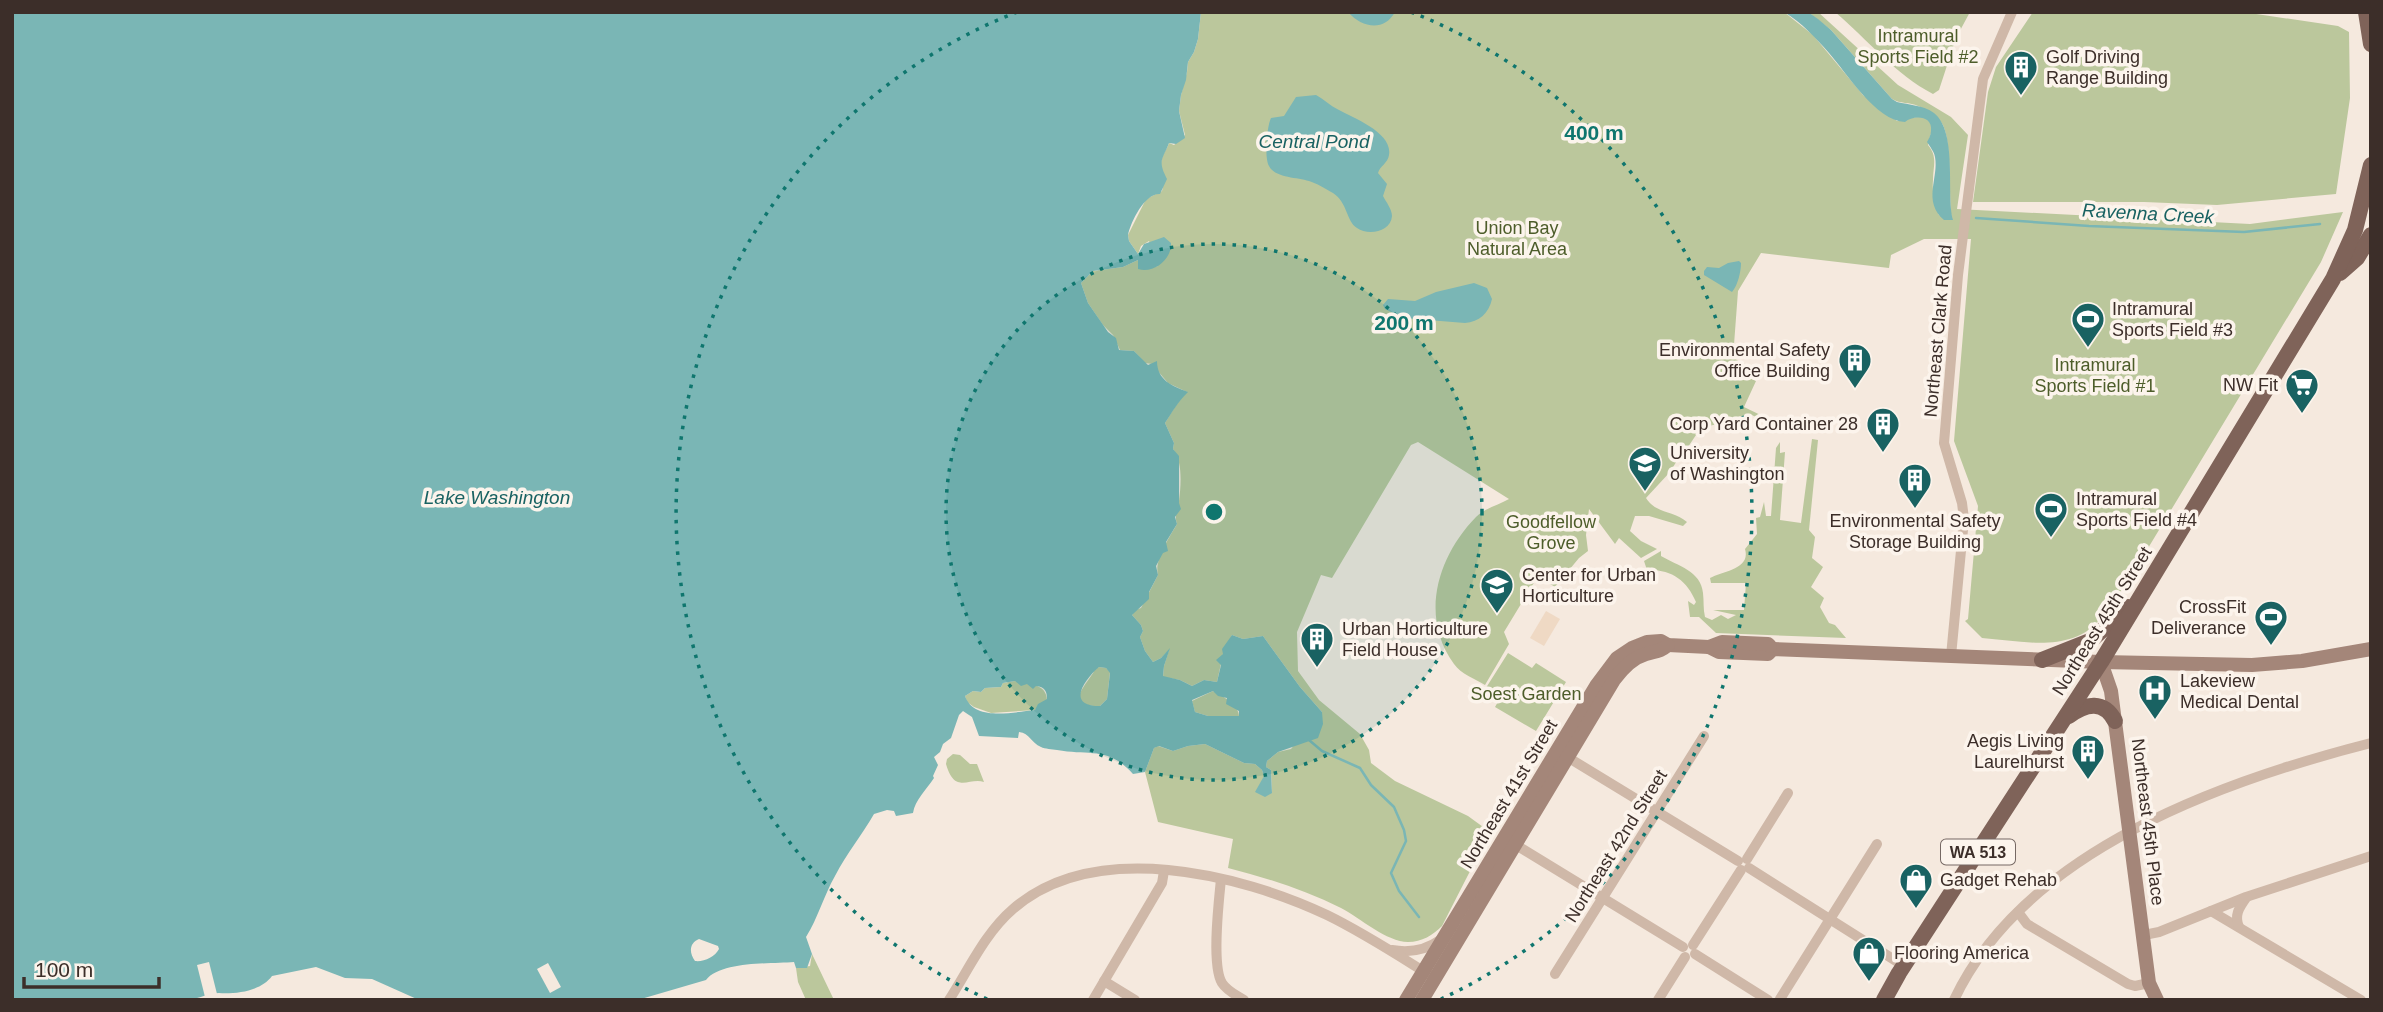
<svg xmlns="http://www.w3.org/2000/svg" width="2383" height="1012" viewBox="0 0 2383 1012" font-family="Arial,sans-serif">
<rect width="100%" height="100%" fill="#f5e9de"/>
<g fill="#bbc79c">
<path d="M1201,12H1784L1813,35L1863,95L1897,121C1907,119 1930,110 1932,128C1932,134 1928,139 1928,145C1938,157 1933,166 1933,180C1932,192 1934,204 1939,215L1952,220C1948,199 1953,137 1941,122C1937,117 1924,108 1918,106C1910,102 1900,104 1892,99L1831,30L1808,12H1818L1898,85L1951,117L1968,135L1957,209L2250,224L2343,212L2321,262L2133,573C2122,588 2113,604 2101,618C2073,654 2022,641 1982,638L1965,621L1968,619L1978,506L1954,441L1971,239H1924L1891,255L1889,268L1761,253L1738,291L1733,358L1762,373L1733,363L1732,368L1756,381L1744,407L1779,424L1777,428L1750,414L1747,418L1739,417L1738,419L1709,426L1695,434L1696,435L1688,447L1686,446L1670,472L1646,498C1656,514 1673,510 1687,522L1683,526L1649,516H1635L1630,531L1641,541L1657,549L1641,558L1619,538L1615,544L1589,509L1586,535L1588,551L1579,558L1555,587L1538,576L1504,632L1509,644L1485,685C1475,679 1461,674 1454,664C1419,616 1438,556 1476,517C1485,508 1499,505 1509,499L1418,442L1411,445L1332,578L1321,575L1297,632L1298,671L1319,700L1360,734L1369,750L1371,763L1395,781L1468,816L1490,832L1442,926C1433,935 1422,942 1408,942C1387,942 1360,918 1341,908C1305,890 1267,878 1228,868L1233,839L1158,822L1145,772L1154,748L1158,746L1173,751L1188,746L1205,744L1244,763L1255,764L1262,770L1264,776L1262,782L1272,793L1271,770L1266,767L1267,761L1278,752L1291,749L1322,712L1300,687L1263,636L1243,639L1232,635L1223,654L1217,682L1204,680L1192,686L1180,680L1163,677L1164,666L1169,650L1161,658L1153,662L1145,651L1140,637L1143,631L1141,625L1132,615L1135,610L1141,608L1158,575C1154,560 1169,538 1177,524C1174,515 1178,511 1179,501C1181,485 1183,462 1173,449L1174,443L1165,423C1172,412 1177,402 1187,392L1168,383L1152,364L1145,363L1134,351L1120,350L1113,335L1103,325L1088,303L1081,283L1093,271L1123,267L1138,260C1142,267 1150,268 1158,266L1149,241L1141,246L1138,254L1129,241L1128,235L1146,199L1162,191C1167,172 1161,178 1161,164C1161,155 1167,150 1169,143L1174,145L1185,135L1179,111L1181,95L1187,72L1188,62L1194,52L1198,39Z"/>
<path d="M1835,12H1970L1956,38L1939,90L1933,94C1895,74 1868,40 1835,12Z"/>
<polygon points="2033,12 2243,12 2338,26 2349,32 2350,98 2336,194 2217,205 2144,202 1973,202 1988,92 1996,67"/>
<path d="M1812,439L1818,440L1809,530L1815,537L1812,558L1823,567L1811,587L1824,598L1820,607L1829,623L1835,625L1846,638L1716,633L1699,617H1690L1688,601L1694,605L1696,602C1687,580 1671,569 1647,570L1644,561L1661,551V556C1678,566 1701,571 1703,593C1704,601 1703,609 1705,617L1712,620L1721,615L1728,619L1736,615L1713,610H1744L1746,583H1711L1710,578C1723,571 1751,569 1745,549L1757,534L1756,518L1760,517L1764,502L1766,516H1771L1776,448L1780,442V453L1785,452L1780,520L1801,523Z"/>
<polygon points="1508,653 1532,668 1536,663 1566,682 1536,731 1495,707 1499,700 1484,691"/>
<path d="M1099,667L1106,668L1110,672L1107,699L1100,706C1059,707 1091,681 1095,669Z"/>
<path d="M1015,681C1030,685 1046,683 1047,700L1035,710L991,713L974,707L967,702L965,696L973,691L981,692L985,688L1001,687L1003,683Z"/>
<path d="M1213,691C1224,697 1238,704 1239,716H1208L1195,712L1192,701Z"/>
<path d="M953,754L960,755L970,764H977L984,782C969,777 955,795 946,764L947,759Z"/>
<polygon points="812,954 834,1000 806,1000 798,982 796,968 810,966"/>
</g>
<polygon fill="#efd9c4" points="1546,611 1560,619 1544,646 1530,638"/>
<g fill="#7ab6b5" fill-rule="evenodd">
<path d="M12,12H1201L1198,39L1194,52L1188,62L1186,80L1181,95L1179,111L1185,138L1176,144L1169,143C1163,159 1157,160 1167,179L1160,194C1145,193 1131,221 1128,235L1129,241L1138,254L1144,244L1164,237L1171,243C1172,259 1154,274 1138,269V260L1123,267L1093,271L1081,283L1088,303L1108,332L1116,338L1119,350L1134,351L1148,365L1157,361C1157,380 1172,386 1188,392C1177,403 1173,411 1165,423L1174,443L1173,449L1179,456V503L1181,509L1175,517L1177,524L1166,542L1168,551L1163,553L1156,566L1158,575L1149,592V599L1132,615L1141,625L1143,631L1140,637L1145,651L1153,662L1161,658L1170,648L1164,666L1163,676L1180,680L1192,686L1204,680L1217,682L1221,665L1216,660L1223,654L1222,649L1232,635L1243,639L1263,636L1300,687L1322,712L1323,724L1318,738L1278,752L1267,761L1266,767L1271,770L1272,793L1265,797L1255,792L1264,776L1262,770L1255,764L1244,763L1205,744L1188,746L1173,751L1159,746L1154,748L1145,772L1133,774C1108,746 1090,756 1057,750C1052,749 1045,749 1041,747C1031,743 1030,733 1019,732L1018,738L979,736L972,717L963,711L959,715L951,738L943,744L940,752L934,757L938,765L933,776L934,778C926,790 915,800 913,813L896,816L894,811L887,810L874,814C862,835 847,853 835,876C824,895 818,918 806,937L812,954L807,968H796L794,962C771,964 721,961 706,980L641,999L419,1000L372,979L345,978L316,967L272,976C261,991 237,994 219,993C210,993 199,998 190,1000H12ZM1099,667L1106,668L1110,673L1107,699L1100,706C1065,706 1085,679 1099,667ZM1015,681L1021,686L1027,684L1033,689L1036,686C1045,687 1047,691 1047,699L1038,704L1035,710C1014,712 974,722 965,696L973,691L981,692L985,688L1001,687L1003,683ZM1213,691L1218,696L1227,698L1226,704L1239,711V716H1208L1195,712L1192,700ZM699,939L718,946L719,949C715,957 704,962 695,961C689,953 689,943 699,939Z"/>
<path d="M1348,12H1395C1384,32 1362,28 1348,12Z"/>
<path d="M1784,12H1808L1818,19L1831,30L1892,99L1897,102C1909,105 1923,105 1934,113C1958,132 1946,193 1953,220H1944C1922,201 1939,178 1935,157C1934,151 1930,147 1927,142C1929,138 1931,135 1931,131C1933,115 1913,115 1905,122C1876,121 1846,72 1829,53C1815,37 1802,23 1784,12Z"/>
<path d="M1316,95C1324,99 1330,106 1339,110C1354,118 1393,133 1389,155C1388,163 1380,166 1378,173L1387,184L1383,196C1386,202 1392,209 1392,216C1391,232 1368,236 1357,228C1346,221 1348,203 1333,193C1326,189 1316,183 1309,181C1297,177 1275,178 1269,166C1264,158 1267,126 1271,118L1284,116L1296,97Z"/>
<path d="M1739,261L1741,263C1741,271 1738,285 1732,292L1704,275V271L1707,267L1719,268L1728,263Z"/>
<path d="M1474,283L1487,288L1492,299C1489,313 1479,322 1465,323L1403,318L1385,309L1383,305L1388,299L1415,301L1436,292Z"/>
</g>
<g fill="#f5e9de">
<polygon points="209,962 217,994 205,997 197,965"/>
<polygon points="548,963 561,987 550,993 537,969"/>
</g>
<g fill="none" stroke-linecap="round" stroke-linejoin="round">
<g stroke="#7ab6b5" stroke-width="2.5">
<polyline points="1976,218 2089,226 2244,232 2320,224"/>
<polyline points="1309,740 1322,751 1360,768 1371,785 1394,807 1404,830 1406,841 1391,873 1399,891 1419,917"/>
</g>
<g stroke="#cfb8a8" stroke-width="10">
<polyline points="1951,656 1964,519 1962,503 1944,443 1958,275 1983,79 2012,12"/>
<polyline points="1564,755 1738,861"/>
<polyline points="1511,842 1683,947"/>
<polyline points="1747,859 1788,793"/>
<polyline points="1749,868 1904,966"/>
<path d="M1221,879C1219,900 1211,965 1222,983C1227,991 1236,995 1244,1000"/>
<polyline points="2211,911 2361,1000"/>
<polyline points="2018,912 2027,924 2128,984 2135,986 2149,983"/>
<path d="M2239,927C2234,915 2239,908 2246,898"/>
<polyline points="2144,935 2159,932 2246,897 2371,856"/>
<polyline points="1693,945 1741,870"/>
<path d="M1392,950C1409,953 1426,950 1440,940"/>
<polyline points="1695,954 1768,1000"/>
<polyline points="1555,974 1704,736"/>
<polyline points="1104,981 1135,1000"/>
<polyline points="1780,999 1877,844"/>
<path d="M949,1000C969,969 985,933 1013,909C1095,838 1240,874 1327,915C1362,932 1396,954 1428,974"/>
<polyline points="1093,1000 1162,883 1164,871"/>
<polyline points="1658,1000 1685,957"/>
<path d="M1954,1000C2024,851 2222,781 2371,743"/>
</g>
<g stroke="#a48679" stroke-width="14">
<polyline points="1709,647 1719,652 1768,654 1773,649 2101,662 2252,665 2302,661 2371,649"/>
<polyline points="2101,662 2111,691 2149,983 2157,1000"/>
<polyline points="1406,1000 1596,686 1617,658 1632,648 1647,642 1661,641 1668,645 1709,647 1722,642 1768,644 1770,646"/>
<path d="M1422,1000L1614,680C1622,669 1632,658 1646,654C1656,651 1660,652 1668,645"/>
</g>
<g stroke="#7f6359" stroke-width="16">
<polyline points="2366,12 2371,44"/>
<polyline points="2340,273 2357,258 2371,235"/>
<polyline points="2042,660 2090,641 2128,607"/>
<path d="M2069,716C2086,703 2104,700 2115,721"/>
<polyline points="1884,1000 1899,973 2101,662 2333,279 2355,230 2371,165"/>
</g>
</g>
<circle cx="1214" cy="512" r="268" fill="#0f766e" fill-opacity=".12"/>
<g fill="none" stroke="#0f766e" stroke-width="3.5" stroke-dasharray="3.5 7">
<circle cx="1214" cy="512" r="268"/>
<path d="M987 999A537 537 0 0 1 1017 12M1411 12A537 537 0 0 1 1441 999"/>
</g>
<defs>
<symbol id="building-pin" viewBox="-11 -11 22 30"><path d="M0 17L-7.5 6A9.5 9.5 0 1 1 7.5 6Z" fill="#196262" stroke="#fcf4ec"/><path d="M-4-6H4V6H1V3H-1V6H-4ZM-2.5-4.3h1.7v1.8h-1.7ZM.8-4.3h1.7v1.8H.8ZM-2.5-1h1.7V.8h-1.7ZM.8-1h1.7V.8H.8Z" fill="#fff"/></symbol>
<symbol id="stadium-pin" viewBox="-11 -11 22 30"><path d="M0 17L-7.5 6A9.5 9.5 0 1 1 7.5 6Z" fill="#196262" stroke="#fcf4ec"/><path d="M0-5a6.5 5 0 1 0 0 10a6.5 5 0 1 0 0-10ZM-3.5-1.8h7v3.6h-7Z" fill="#fff"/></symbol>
<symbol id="supermarket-pin" viewBox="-11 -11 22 30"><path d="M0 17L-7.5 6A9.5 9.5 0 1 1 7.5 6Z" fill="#196262" stroke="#fcf4ec"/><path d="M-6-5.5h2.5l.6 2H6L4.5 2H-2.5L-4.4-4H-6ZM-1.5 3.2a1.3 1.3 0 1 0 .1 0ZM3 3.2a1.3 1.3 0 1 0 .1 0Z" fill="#fff"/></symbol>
<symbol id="university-pin" viewBox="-11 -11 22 30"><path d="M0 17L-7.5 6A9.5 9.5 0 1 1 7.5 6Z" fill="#196262" stroke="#fcf4ec"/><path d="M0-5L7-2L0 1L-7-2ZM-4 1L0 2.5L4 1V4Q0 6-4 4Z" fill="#fff"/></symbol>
<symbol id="hospital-pin" viewBox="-11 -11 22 30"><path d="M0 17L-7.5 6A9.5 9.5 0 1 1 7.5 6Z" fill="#196262" stroke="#fcf4ec"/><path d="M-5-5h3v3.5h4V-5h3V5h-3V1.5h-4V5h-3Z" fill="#fff"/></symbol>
<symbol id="shop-pin" viewBox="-11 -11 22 30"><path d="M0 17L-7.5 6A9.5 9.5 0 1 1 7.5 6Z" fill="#196262" stroke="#fcf4ec"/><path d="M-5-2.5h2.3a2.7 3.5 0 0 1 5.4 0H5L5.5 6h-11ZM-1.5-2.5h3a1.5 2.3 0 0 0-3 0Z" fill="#fff"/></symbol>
</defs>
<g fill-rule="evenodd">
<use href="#building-pin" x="2002" y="48" width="38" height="52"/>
<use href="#stadium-pin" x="2069" y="300" width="38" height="52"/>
<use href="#building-pin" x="1836" y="341" width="38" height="52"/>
<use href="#supermarket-pin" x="2283" y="366" width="38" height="52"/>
<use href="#building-pin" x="1864" y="405" width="38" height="52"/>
<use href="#university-pin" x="1626" y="444" width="38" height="52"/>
<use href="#building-pin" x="1896" y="461" width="38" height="52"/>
<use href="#stadium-pin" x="2032" y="490" width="38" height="52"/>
<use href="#university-pin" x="1478" y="566" width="38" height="52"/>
<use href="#stadium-pin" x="2252" y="598" width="38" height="52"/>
<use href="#building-pin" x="1298" y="620" width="38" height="52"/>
<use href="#hospital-pin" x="2136" y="672" width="38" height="52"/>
<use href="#building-pin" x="2069" y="732" width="38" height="52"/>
<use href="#shop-pin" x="1897" y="861" width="38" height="52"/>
<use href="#shop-pin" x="1850" y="934" width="38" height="52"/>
</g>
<g text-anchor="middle" stroke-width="7" stroke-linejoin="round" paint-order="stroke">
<rect fill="#fcf4ec" stroke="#766964" stroke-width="2" x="1941" y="839.5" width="74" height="25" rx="5"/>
<g font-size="16" font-weight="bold" fill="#3c2e29">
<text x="1978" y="858">WA 513</text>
</g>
<g font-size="18" fill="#4d5d2a" stroke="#fcf4ec">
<text x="1918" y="42">Intramural<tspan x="1918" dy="21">Sports Field #2</tspan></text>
<text x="1517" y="234">Union Bay<tspan x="1517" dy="21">Natural Area</tspan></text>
<text x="2095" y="371">Intramural<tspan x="2095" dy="21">Sports Field #1</tspan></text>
<text x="1551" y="528">Goodfellow<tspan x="1551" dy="21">Grove</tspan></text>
<text x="1526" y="700">Soest Garden</text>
</g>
<g font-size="18" fill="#3c2e29" stroke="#fcf4ec" text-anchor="start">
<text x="2046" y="63">Golf Driving<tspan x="2046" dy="21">Range Building</tspan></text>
<text x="2112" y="315">Intramural<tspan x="2112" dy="21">Sports Field #3</tspan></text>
<text x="1830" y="356" text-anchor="end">Environmental Safety<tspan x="1830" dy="21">Office Building</tspan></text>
<text x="2278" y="391" text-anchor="end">NW Fit</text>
<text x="1858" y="430" text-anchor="end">Corp Yard Container 28</text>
<text x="1670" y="459">University<tspan x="1670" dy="21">of Washington</tspan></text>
<text x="2076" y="505">Intramural<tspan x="2076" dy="21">Sports Field #4</tspan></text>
<text x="1915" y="527" text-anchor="middle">Environmental Safety<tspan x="1915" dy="21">Storage Building</tspan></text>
<text x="1522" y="581">Center for Urban<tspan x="1522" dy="21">Horticulture</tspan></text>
<text x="2246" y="613" text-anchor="end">CrossFit<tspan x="2246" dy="21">Deliverance</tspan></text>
<text x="1342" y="635">Urban Horticulture<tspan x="1342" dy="21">Field House</tspan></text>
<text x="2180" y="687">Lakeview<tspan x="2180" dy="21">Medical Dental</tspan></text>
<text x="2064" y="747" text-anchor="end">Aegis Living<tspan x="2064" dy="21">Laurelhurst</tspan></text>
<text x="1940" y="886">Gadget Rehab</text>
<text x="1894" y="959">Flooring America</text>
</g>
<g font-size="18" fill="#3c2e29" stroke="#fcf4ec">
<text transform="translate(1938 331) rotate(-85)" y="6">Northeast Clark Road</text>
<text transform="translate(2102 621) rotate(-58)" y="6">Northeast 45th Street</text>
<text transform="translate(1509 794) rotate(-59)" y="6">Northeast 41st Street</text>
<text transform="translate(2148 822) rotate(83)" y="6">Northeast 45th Place</text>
<text transform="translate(1616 846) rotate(-58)" y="6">Northeast 42nd Street</text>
</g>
<g font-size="19" font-style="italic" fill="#196262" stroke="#fcf4ec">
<text x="1314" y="148">Central Pond</text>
<text transform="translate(2148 213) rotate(3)" y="7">Ravenna Creek</text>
<text x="497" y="504">Lake Washington</text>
</g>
</g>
<circle cx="1214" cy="512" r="10" fill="#0f766e" stroke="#fcf4ec" stroke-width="3.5"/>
<g font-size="21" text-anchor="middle" font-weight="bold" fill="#0f766e" stroke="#fcf4ec" stroke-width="7" stroke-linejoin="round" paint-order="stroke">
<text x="1594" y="140">400 m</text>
<text x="1404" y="330">200 m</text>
</g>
<rect width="2383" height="1012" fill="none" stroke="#3c2e29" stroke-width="28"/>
<path d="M24 977v10h135v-10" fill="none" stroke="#3c2e29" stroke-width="3.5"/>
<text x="35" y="977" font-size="21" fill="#3c2e29" stroke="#fcf4ec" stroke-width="5" paint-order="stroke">100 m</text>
</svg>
